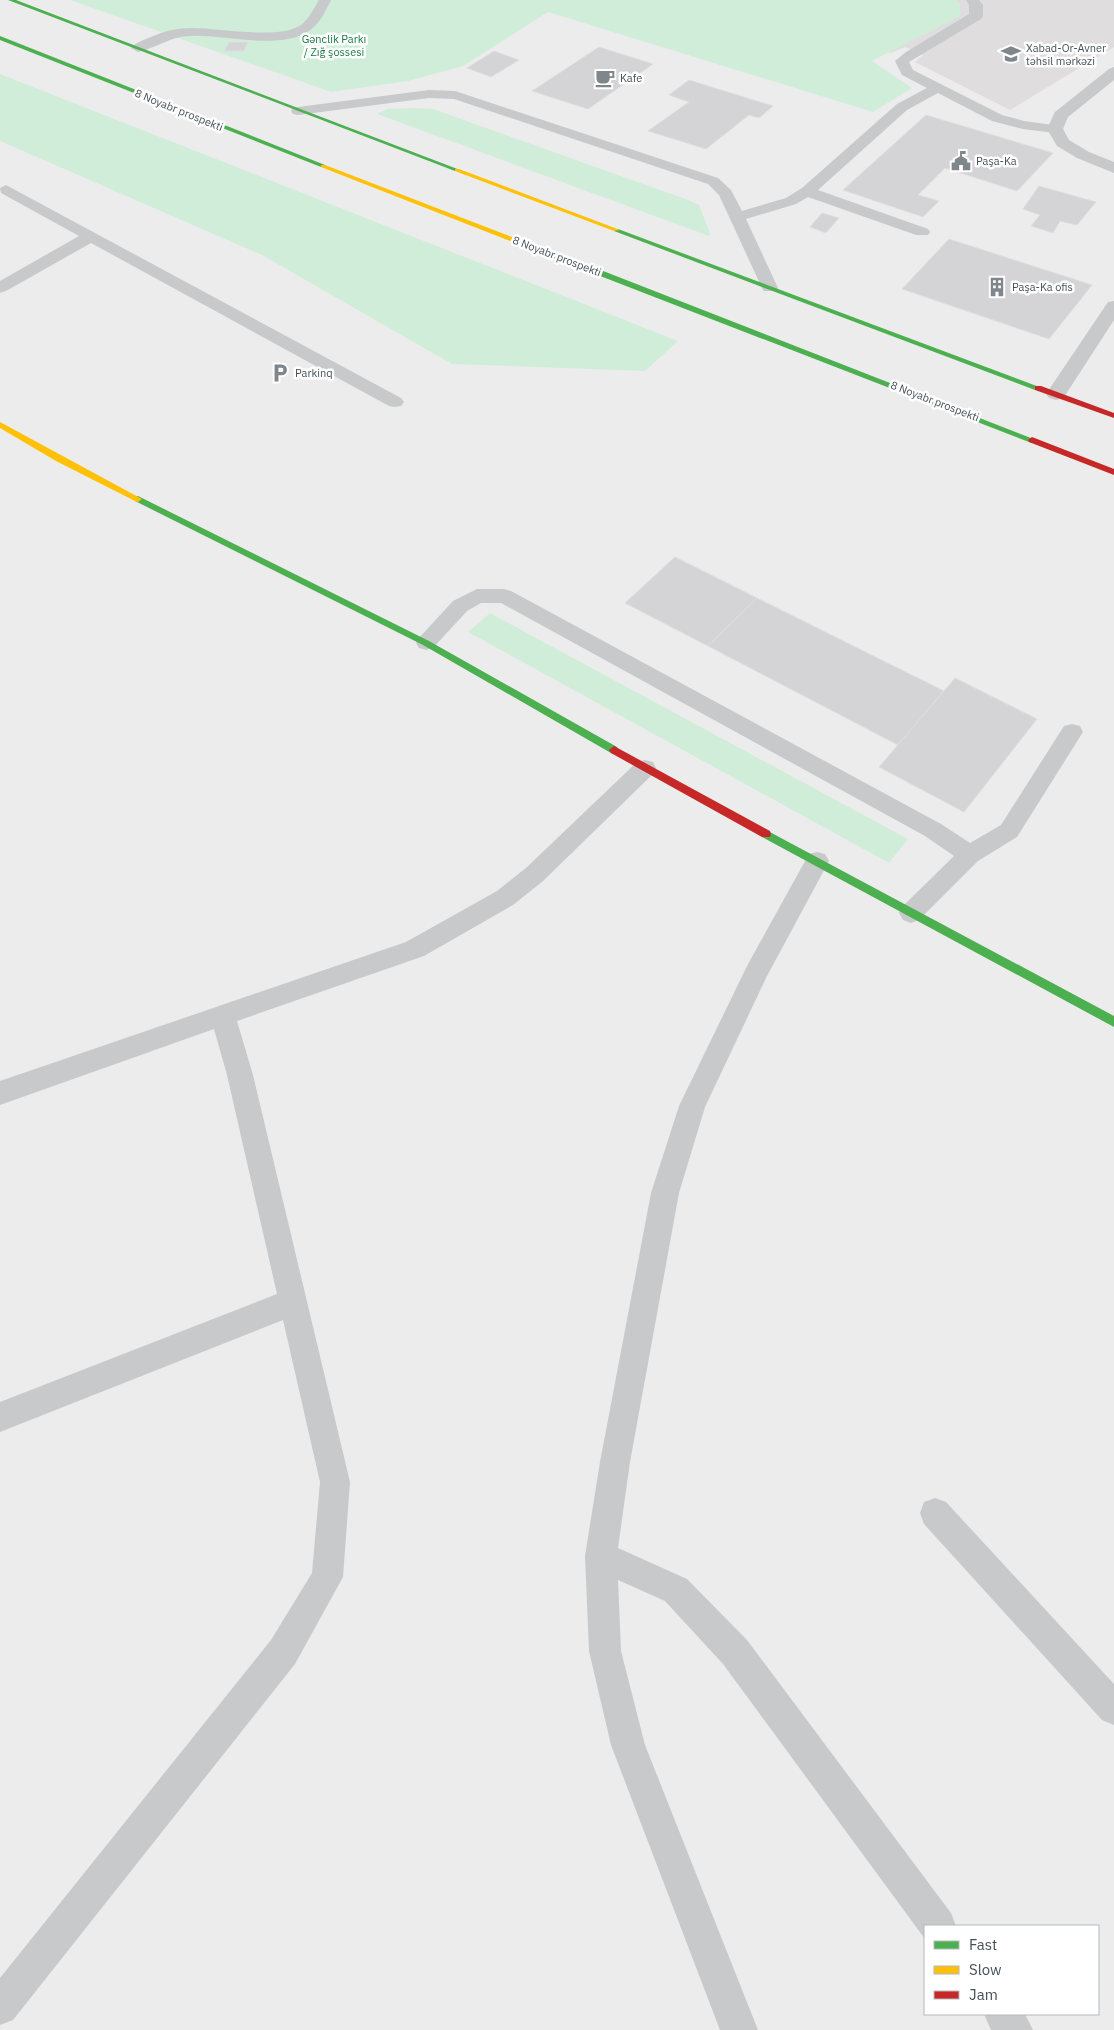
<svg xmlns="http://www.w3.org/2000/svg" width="1114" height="2030" viewBox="0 0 1114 2030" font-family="'IBM Plex Sans',sans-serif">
<rect width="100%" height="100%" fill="#edecec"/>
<polygon fill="#dfddde" points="790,0 1114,0 1114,47 1010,110 915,62 923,55 905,47 890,53"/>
<g fill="#d0edda">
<polygon points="70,0 956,0 960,4 960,16 872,61 912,88 873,112 548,12 463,66 408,81 331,92"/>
<polygon points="0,74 678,341 645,371 452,364 262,255 0,141"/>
<polygon points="414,108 433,109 688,200 699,205 710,233 709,236 377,114 387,109"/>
<polygon points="490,613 908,839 889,863 468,632"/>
</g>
<g fill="#d4d4d7" stroke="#dededf">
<polygon points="229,42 248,42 244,51 224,51"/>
<polygon points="599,47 653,64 588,109 532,91"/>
<polygon points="494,51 519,60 491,77 467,68"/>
<polygon points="689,80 773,106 759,118 749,115 706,149 648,131 689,102 669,95"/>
<polygon points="926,115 1053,153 1017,191 945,168 918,195 939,201 923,217 843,190"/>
<polygon points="1039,186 1096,202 1077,225 1060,221 1053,233 1031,226 1040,215 1023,209"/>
<polygon points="822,213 839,218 826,233 810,227"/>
<polygon points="949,239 1092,285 1049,339 902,289"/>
<polygon points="675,557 757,598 708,646 625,603"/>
<polygon points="757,598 944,691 898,745 708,646"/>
<polygon points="955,678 1037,719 964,812 879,767"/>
</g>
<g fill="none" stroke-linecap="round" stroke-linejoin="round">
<g fill="#c7c9cb" fill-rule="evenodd">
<path d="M319,0H331C326,10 320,24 309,31C278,51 224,34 189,36C169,37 156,48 138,52L131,48C136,42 144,40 151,37C164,31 177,28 192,28C219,28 279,40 301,25C309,19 314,8 319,0Z"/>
<polygon points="966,0 979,0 983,5 983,16 981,19 909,62 913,70 1002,115 1024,121 1060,126 1062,129 1060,132 1055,133 1023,129 992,121 938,93 907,110 818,190 928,229 930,232 928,235 916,235 808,197 796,204 746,219 778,288 776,291 764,291 762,288 719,195 708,184 454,99 429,98 298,115 293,114 291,111 293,108 298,107 429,90 455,91 718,178 731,190 742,211 786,198 802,188 897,104 927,88 902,75 895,61 906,52 969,14 969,5"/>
<polygon points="6,185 401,398 404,402 401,406 395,407 389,406 91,243 6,291 0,293 0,281 79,236 1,193 0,188"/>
<polygon points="477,589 504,589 511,591 941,824 970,843 1001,825 1064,726 1072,724 1080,726 1083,732 1017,837 978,861 919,920 911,923 903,920 899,913 903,906 954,856 925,836 501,603 481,603 467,611 433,648 426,650 419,648 416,643 419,638 453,601"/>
<polygon points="645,760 653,762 656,768 653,774 543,881 513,905 424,956 237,1021 253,1075 350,1482 343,1577 295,1664 13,2020 0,2025 0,1978 271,1640 312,1573 320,1482 283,1320 0,1432 0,1402 277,1294 227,1075 214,1029 0,1105 0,1081 406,942 497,891 527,867 637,762"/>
<polygon points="817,852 825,854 829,861 767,976 705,1107 679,1193 630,1462 618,1548 687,1579 747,1640 951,1913 956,1926 925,1926 925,1939 723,1664 665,1601 618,1580 621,1651 645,1745 758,2030 720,2030 611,1745 589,1651 585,1556 600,1462 651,1193 679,1106 748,964 809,854"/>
<polygon points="935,1498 946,1502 1114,1684 1114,1725 1102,1720 924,1524 920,1513 924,1502"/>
<polygon points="984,2014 1025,2014 1033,2030 991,2030"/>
</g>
<g fill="#c7c9cb" fill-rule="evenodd">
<polygon points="1114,67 1114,80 1068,117 1063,129 1069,140 1089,152 1114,162 1114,173 1077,158 1057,146 1047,129 1055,112 1109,69"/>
<polygon points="1114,301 1114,320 1066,394 1063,398 1056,400 1049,398 1046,394 1108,302"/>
</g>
<g fill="#4caf50" fill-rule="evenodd">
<polygon points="8,0 16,0 460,170 455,171"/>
<polygon points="0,36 325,165 326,166 321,167 0,40"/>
<polygon points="614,229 618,229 1042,388 1035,390 614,231"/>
<polygon points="528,244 534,244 1036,440 1032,443 1029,442 528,248"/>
<polygon points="138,496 429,641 617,747 619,750 614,754 611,753 423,645 135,501 135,497"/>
<polygon points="766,830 1114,1016 1114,1027 762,837 761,834 762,831"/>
</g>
<g fill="#ffc107" fill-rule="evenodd">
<polygon points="321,165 325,165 535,246 528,248 321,167"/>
<polygon points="455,169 459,169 620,230 614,231 455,171"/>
<polygon points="0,422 142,499 138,502 135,501 56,461 0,428"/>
</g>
<g fill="#c62828" fill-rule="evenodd">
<polygon points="1035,386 1041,386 1114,413 1114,418 1035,390"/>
<polygon points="1032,437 1114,469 1114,475 1029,442 1028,440"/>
<polygon points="614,746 770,831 771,834 770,837 762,837 611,753 609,750"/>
</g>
</g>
<defs>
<symbol id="school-bare" viewBox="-9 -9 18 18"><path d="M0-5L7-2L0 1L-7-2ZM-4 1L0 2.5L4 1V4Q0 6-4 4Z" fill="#7f878c" stroke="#fff" stroke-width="2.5" paint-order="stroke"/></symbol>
<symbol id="cafe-bare" viewBox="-9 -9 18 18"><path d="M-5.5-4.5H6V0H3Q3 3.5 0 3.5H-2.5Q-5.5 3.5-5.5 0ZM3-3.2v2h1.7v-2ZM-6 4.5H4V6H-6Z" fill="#7f878c" stroke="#fff" stroke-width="2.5" paint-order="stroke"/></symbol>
<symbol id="civic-bare" viewBox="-9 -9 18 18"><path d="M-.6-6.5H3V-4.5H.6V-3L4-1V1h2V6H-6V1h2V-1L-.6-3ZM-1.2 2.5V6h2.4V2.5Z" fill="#7f878c" stroke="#fff" stroke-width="2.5" paint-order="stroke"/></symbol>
<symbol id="building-bare" viewBox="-9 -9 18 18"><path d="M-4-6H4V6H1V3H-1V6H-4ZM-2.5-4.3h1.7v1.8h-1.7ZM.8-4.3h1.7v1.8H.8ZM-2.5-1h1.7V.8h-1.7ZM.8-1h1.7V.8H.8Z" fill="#7f878c" stroke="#fff" stroke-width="2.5" paint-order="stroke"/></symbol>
<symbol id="parking-bare" viewBox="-9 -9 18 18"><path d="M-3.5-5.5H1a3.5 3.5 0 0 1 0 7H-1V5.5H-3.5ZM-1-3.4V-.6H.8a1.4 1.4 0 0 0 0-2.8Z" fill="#7f878c" stroke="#fff" stroke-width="2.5" paint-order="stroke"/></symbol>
</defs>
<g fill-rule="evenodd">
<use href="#school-bare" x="997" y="40" width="28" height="28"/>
<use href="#cafe-bare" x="591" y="64" width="28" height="28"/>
<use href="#civic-bare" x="947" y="147" width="28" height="28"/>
<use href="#building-bare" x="983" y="273" width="28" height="28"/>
<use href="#parking-bare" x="266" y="359" width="28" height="28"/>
</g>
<g text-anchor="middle" stroke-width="5" stroke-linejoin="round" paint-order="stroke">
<g font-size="11" fill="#177844" stroke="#fff">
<text x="334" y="43">Gənclik Parkı<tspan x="334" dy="13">/ Zığ şossesi</tspan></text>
</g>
<g font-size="11" fill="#445059" stroke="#fff" text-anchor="start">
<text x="1026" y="52">Xabad-Or-Avner<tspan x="1026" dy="13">təhsil mərkəzi</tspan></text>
<text x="620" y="82">Kafe</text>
<text x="976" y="165">Paşa-Ka</text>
<text x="1012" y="291">Paşa-Ka ofis</text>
<text x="295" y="377">Parkinq</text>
</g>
<g font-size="11" fill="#445059" stroke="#fff">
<text transform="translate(179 110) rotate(22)" y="4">8 Noyabr prospekti</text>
<text transform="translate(557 256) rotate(21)" y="4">8 Noyabr prospekti</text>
<text transform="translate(935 401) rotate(21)" y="4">8 Noyabr prospekti</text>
</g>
</g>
<rect x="924" y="1925" width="175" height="90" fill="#ffffff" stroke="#b4b9bd"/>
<rect x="934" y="1941" width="25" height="8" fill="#4caf50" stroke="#b4b9bd"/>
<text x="969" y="1950" font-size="15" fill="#445059">Fast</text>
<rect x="934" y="1966" width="25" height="8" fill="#ffc107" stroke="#b4b9bd"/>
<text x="969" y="1975" font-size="15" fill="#445059">Slow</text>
<rect x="934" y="1991" width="25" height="8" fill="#c62828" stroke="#b4b9bd"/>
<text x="969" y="2000" font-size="15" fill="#445059">Jam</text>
</svg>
